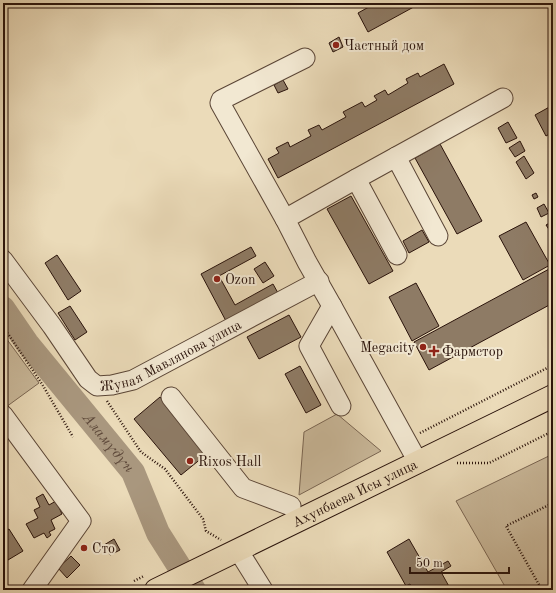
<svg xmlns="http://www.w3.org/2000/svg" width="556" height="593" viewBox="0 0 556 593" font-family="'Old Standard TT',serif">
<rect width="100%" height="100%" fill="#ebdbb9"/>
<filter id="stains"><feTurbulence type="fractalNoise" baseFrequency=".005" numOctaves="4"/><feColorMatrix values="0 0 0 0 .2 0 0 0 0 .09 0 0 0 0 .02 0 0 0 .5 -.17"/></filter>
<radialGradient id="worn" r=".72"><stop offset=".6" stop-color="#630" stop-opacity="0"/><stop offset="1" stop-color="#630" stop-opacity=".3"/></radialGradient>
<g fill="#cab99b" stroke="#7a6653">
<polygon points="3,334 39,383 6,407 3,402"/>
<polygon points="337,414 381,451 299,495 304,432"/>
<polygon points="553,454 553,590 507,590 456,501"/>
</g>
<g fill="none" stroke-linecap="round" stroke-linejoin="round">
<path stroke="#a9977e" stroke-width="24" id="s1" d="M3,308L27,343L133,472L158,533L194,590"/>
</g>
<g fill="#8e7b65" stroke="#2a130b">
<polygon points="376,3 421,3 368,32 358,13"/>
<polygon points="339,37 343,47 333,52 329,43"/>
<polygon points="444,64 454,84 278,178 268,159 279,153 276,148 288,142 290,147 311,136 308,130 319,125 322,130 346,117 343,112 362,102 365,107 377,100 374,96 385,90 388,95 408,83 406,79 418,73 420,77"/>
<polygon points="283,80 288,89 278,93 274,85"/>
<polygon points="553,105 553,132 546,136 535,115"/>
<polygon points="508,122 517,138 506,143 498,128"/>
<polygon points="520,141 525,151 515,157 509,148"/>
<polygon points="440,144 482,221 457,234 415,158"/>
<polygon points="524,156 534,173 526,179 516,162"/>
<polygon points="536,193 538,197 534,199 532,195"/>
<polygon points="351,196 393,271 369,284 327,209"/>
<polygon points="544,204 549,213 541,217 537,208"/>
<polygon points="553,221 553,229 550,231 546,225"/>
<polygon points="526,222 550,265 523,280 499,236"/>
<polygon points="422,230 429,242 409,253 403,241"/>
<polygon points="251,247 256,256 219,276 235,305 273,284 278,293 226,321 201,274"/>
<polygon points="57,255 81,291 68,300 45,263"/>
<polygon points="265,262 274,276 263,283 254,269"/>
<polygon points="551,268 553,271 553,303 429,370 414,342"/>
<polygon points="416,283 439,326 412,341 389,297"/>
<polygon points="70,306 87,332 75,340 58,313"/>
<polygon points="289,315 301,337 259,359 247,337"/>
<polygon points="300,366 321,405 306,413 285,374"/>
<polygon points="160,397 208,453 181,475 134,419"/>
<polygon points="43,494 49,505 56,501 62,514 51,520 55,529 49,532 51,535 47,538 44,533 34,538 26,524 38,518 34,510 40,507 36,498"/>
<polygon points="9,529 23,551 3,563 3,532"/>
<polygon points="114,539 120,550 110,555 104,545"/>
<polygon points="409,539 428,572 448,561 451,566 441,572 451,590 413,590 410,584 406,586 387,552"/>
<polygon points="71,556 80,565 67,578 58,568"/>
<polygon points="325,587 328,590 319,590"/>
</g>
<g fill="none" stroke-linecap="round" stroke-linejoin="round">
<defs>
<g id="minor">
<polyline points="396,157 438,236"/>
<polyline points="356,179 397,255"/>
<polyline points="285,219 220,103 221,100 305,58"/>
<path id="s2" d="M3,260L52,326L88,379L97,386L112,385L133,380L319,281"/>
<polyline points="332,306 309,346 341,406"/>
<polyline points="171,397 243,488 291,506"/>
<polyline points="3,415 81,521 32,590"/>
<polyline points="418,462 332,306 307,262 285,219 356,179 503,98"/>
<polyline points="238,550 263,590"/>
</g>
<g id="major">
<path id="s3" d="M156,590L553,396"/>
</g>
</defs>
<use href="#minor" stroke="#5a4536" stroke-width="21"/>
<use href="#major" stroke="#2a130b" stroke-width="24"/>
<g stroke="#2a130b" stroke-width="2.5" stroke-dasharray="1 2" stroke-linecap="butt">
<polyline points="3,317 6,322 4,328 42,384 73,437"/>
<polyline points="107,401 141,452 165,469 203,519 206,531 221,540"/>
<polyline points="420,433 553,365"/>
<polyline points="457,463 489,463 553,431"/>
<polyline points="134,581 144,576"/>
<polyline points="542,590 506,526 553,503"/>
</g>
<use href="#minor" stroke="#f2e8d2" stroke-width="19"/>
<use href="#major" stroke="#ebdbb9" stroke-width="22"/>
</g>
<g fill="#8f2418" stroke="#f2e8d2" stroke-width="1.5">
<circle cx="336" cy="45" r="4"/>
<circle cx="217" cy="279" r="4"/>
<circle cx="423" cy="347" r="4"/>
<path d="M432 345h4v4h4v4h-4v4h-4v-4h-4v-4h4z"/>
<circle cx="190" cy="461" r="4"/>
<circle cx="84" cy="548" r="4"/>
</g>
<g text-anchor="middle" stroke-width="4" stroke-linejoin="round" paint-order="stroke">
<g font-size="14" fill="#2a130b" stroke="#f2e8d2" text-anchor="start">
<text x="344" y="50">Частный дом</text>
<text x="225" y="284">Ozon</text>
<text x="415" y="352" text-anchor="end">Megacity</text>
<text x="442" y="356">Фармстор</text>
<text x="198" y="466">Rixos Hall</text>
<text x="92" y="553">Сто</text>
</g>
<g font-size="14" fill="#2a130b" stroke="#f2e8d2">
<text dy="5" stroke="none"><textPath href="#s2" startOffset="238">Жуная Мавлянова улица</textPath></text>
<text dy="5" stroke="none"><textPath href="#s3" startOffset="221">Ахунбаева Исы улица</textPath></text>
</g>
<g font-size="15" font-style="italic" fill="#5d4839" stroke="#f2e8d2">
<text dy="5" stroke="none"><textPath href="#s1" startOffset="171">Аламүдүн</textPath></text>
</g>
</g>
<rect width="556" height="593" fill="none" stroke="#ebdbb9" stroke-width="16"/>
<rect x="4" y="4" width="548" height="585" fill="none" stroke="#2a130b" stroke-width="2"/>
<rect x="8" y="8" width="540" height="577" fill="none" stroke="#2a130b"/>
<path d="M410 567v6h99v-6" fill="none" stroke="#2a130b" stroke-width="2"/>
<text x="416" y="567" font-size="12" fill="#2a130b" stroke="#f2e8d2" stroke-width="3" paint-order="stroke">50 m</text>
<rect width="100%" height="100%" filter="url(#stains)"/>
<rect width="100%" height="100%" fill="url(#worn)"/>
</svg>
